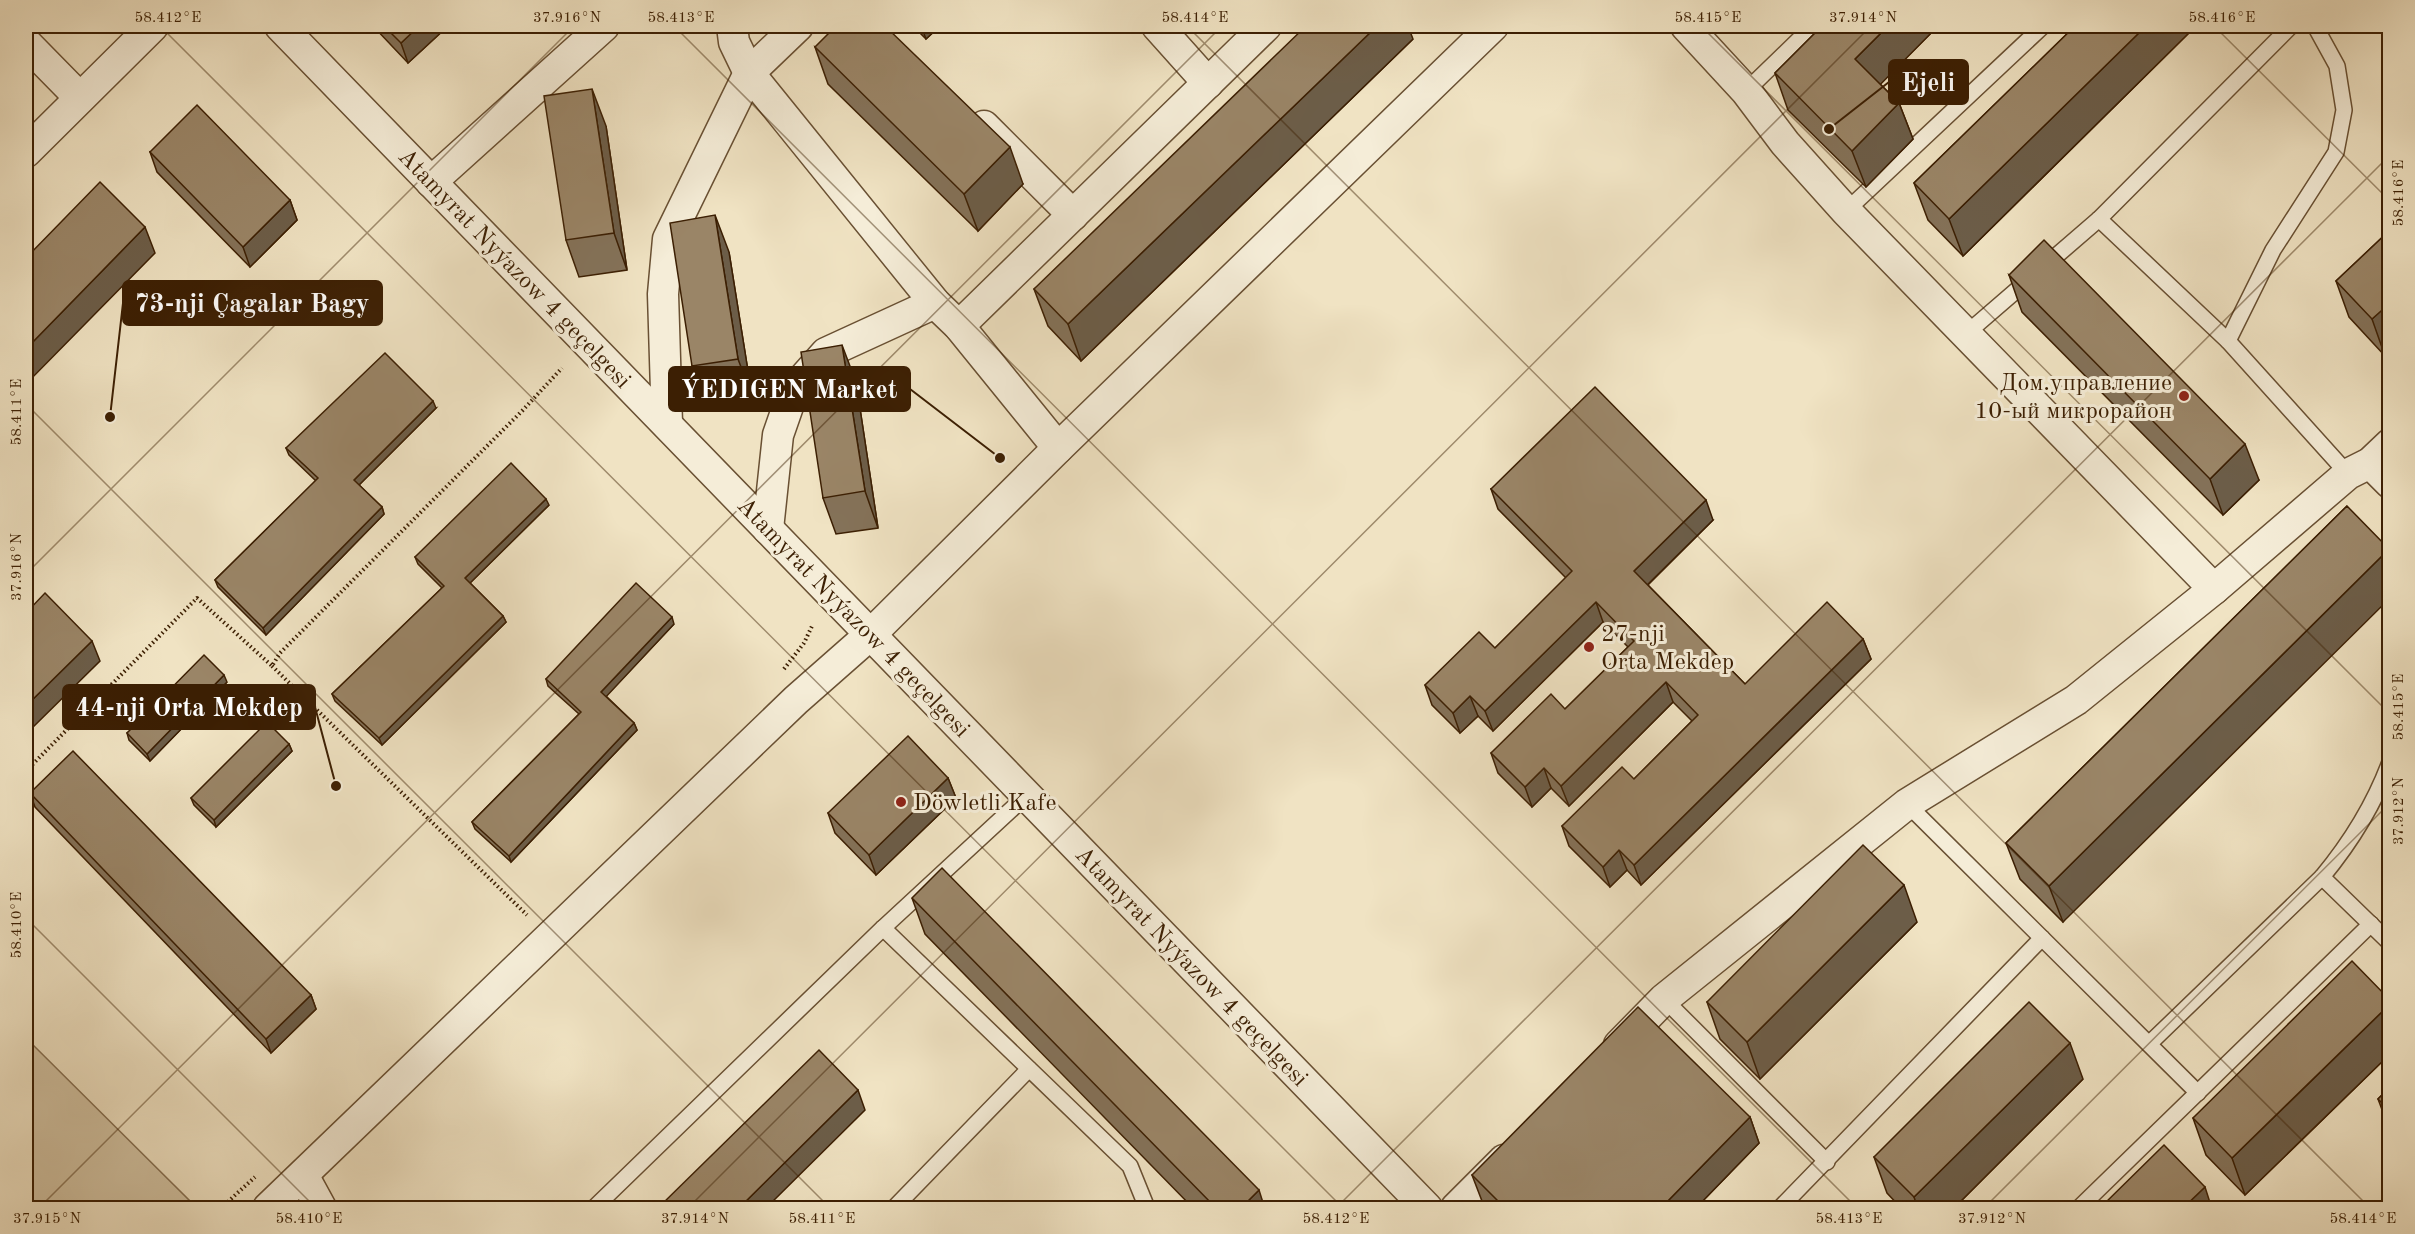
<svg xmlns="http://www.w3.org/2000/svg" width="2415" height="1234" viewBox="0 0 2415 1234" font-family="'Old Standard TT',serif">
<rect width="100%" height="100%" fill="#f0e3c3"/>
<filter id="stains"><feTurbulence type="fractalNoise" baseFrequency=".00333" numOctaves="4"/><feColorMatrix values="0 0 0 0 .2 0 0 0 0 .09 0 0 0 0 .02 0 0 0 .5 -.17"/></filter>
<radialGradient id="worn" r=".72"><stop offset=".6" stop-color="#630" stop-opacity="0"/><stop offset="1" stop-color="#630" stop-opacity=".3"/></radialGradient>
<polygon fill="#d1c2a2" stroke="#867052" stroke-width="1.5" points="26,1038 194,1205 190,1208 26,1208"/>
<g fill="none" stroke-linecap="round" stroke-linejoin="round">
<defs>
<g id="service">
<polyline points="1746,91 1813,26"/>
<polyline points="1846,211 2043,26"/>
<polyline points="2099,219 2228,341 2348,474"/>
<polyline points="1967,333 2099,219 2291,26"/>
<polyline points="2228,341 2273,250 2336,152 2344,110 2337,66 2315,26"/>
<polyline points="1907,804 2198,1093"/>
<polyline points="2322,877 2390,943"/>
<polyline points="883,928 1130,1166 1147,1208"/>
<polyline points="1664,999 1827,1162"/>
<path d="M2149,1044L2322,877C2351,842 2374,805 2390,762"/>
<polyline points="594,1208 883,928 1027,795"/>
<polyline points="894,1208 1029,1069"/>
<polyline points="1780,1208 2042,938"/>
<polyline points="2079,1208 2371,924"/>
</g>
<g id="minor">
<polyline points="280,26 1427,1208"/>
<polyline points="732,26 734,42 749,73 935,303 959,326 1058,448"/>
<polyline points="1157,26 1208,83"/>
<polyline points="1686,26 1746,91 1785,143 1846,211 2214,589 2348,474 2370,463 2390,444"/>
<polyline points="26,43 80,98"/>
<polyline points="984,126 1073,215"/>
<polyline points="26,152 153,26"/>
<polyline points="431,182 604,26"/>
<polyline points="959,326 1266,26"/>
<polyline points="667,424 663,294 668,239 749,73 798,26"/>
<polyline points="2370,463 2390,483"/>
<polyline points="768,529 778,435 794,389 826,353 935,303"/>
<polyline points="1619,1045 1664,999 1907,804 2076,700 2214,589"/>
<polyline points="303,1175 321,1208"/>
<polyline points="268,1208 796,700 871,634 1058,448 1493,26"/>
<polyline points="1456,1208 1504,1160"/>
</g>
</defs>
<use href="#service" stroke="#695033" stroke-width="18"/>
<use href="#minor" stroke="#695033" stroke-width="33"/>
<g stroke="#3c1f03" stroke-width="4" stroke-dasharray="1.5 3" stroke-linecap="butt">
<polyline points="272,666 527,915"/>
<polyline points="784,669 804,643 813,624"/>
<polyline points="26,771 197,598 272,666 280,653 523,410 562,368"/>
<polyline points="221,1208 255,1177"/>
</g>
<use href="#service" stroke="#f5edd8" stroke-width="15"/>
<use href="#minor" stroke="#f5edd8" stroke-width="30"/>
</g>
<g fill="#847259" stroke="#3c1f03" stroke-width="1.5">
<polygon points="373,26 448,26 408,63"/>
<polygon points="913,26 940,26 926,39"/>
<polygon points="1822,26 1938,26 1880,84 1899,103 1913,139 1866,187 1788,110 1775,73"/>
<polygon points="2075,26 2196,26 1963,256 1928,220 1914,183"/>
<polygon points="1413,39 1081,361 1048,326 1034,289"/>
<polygon points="815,47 1023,184 978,231 828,84"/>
<polygon points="606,126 627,270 579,277 566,240"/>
<polygon points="150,152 290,200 297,220 250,267 157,172"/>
<polygon points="2390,230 2390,352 2385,356 2349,317 2336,281"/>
<polygon points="729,252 752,396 706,403 692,366"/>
<polygon points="2009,275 2259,480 2223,515 2022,312"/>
<polygon points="856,382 878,528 836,534 823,498"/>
<polygon points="436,408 359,485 382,507 384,514 266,635 218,587 215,580 316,481 289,455 286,448"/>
<polygon points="1491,489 1713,520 1648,585 1745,684 1863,639 1871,659 1641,885 1627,870 1610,887 1569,846 1562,826 1634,779 1692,721 1673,702 1569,806 1551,788 1532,807 1498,773 1491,753 1565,709 1628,647 1603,622 1493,731 1478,716 1460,733 1432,705 1425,685 1495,648 1566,578 1498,509"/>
<polygon points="549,505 470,583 503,616 506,622 382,745 335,701 332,694 442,588 418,564 415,557"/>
<polygon points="2347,506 2063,922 2020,879 2006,843"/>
<polygon points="674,624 606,696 634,723 637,730 511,862 475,829 472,822 579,714 548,686 546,679"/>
<polygon points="227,682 150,761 129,740 127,733"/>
<polygon points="289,744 292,751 216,827 194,805 191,798"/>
<polygon points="948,778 956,798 876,875 835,833 828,813"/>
<polygon points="30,793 311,995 316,1009 271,1053 35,807"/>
<polygon points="912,898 1265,1209 1194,1209 925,934"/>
<polygon points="1917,922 1760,1079 1720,1039 1707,1002"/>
<polygon points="2390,1000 2390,1054 2245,1195 2206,1155 2193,1118"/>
<polygon points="2083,1079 1953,1209 1902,1209 1887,1193 1874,1157"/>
<polygon points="2390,1087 2390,1131 2378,1099"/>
<polygon points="1750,1117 1759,1143 1695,1209 1489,1209 1482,1201 1472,1175"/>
</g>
<g fill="#6c5d48" stroke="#3c1f03" stroke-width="1.5">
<polygon points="419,26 448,26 408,63 401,43"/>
<polygon points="921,26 940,26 926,39"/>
<polygon points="1377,26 1408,26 1413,39 1081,361 1068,324"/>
<polygon points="1888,26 1938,26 1869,96 1855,59"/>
<polygon points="2146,26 2196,26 1963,256 1949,219"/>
<polygon points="592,89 606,126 627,270 614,233"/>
<polygon points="1899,103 1913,139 1866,187 1852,151"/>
<polygon points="1010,147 1023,184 978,231 964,194"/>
<polygon points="290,200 297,220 250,267 243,247"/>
<polygon points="715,215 729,252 752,396 738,359"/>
<polygon points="145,227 155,253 26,384 26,349"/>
<polygon points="2390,303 2390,352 2385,356 2372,319"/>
<polygon points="842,345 856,382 878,528 865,491"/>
<polygon points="433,401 436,408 357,487 354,480"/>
<polygon points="2245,444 2259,480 2223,515 2210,479"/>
<polygon points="546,499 549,505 468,585 465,578"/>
<polygon points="1706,500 1713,520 1641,591 1634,571"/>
<polygon points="382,507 384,514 266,635 263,628"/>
<polygon points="2389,549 2390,598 2063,922 2049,886"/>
<polygon points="1596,602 1603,622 1493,731 1485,711"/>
<polygon points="503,616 506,622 382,745 379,738"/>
<polygon points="672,617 674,624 604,699 601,692"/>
<polygon points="1863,639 1871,659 1641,885 1634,865"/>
<polygon points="92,641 100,661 26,734 26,706"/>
<polygon points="224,675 227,682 150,761 147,754"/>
<polygon points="1666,682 1673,702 1569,806 1561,786"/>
<polygon points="1470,696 1478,716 1460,733 1453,713"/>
<polygon points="634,723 637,730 511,862 509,856"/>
<polygon points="289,744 292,751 216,827 214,820"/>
<polygon points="1544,768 1551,788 1532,807 1525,787"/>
<polygon points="948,778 956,798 876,875 869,855"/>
<polygon points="1619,850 1627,870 1610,887 1603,867"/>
<polygon points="1904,885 1917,922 1760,1079 1747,1042"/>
<polygon points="311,995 316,1009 271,1053 266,1039"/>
<polygon points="2390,1004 2390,1054 2245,1195 2232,1158"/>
<polygon points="2070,1043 2083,1079 1953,1209 1918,1209 1914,1197"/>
<polygon points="858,1090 865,1110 765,1209 738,1209"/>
<polygon points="1750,1117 1759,1143 1695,1209 1660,1209"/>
<polygon points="2205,1187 2212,1209 2182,1209"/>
<polygon points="1259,1190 1265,1209 1240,1209"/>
</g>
<g fill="#9a8567" stroke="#3c1f03" stroke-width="1.5">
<polygon points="384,26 419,26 401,43"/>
<polygon points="836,26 885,26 1010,147 964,194 815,47"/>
<polygon points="1306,26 1377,26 1068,324 1034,289"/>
<polygon points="1822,26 1888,26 1855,59 1899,103 1852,151 1775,73"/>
<polygon points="2075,26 2146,26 1949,219 1914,183"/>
<polygon points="592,89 614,233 566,240 544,96"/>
<polygon points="197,105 290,200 243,247 150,152"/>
<polygon points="100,182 145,227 26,349 26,258"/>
<polygon points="715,215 738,359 692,366 670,223"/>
<polygon points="2390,230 2390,303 2372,319 2336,281"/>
<polygon points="2044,240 2245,444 2210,479 2009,275"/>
<polygon points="842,345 865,491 823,498 801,352"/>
<polygon points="385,353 433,401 354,480 382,507 263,628 215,580 318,478 286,448"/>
<polygon points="1595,387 1706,500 1634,571 1745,684 1827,602 1863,639 1634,865 1619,850 1603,867 1562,826 1622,767 1634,779 1698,715 1666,682 1561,786 1544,768 1525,787 1491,753 1551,694 1565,709 1634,641 1596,602 1485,711 1470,696 1453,713 1425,685 1479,632 1495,648 1572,571 1491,489"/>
<polygon points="511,463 546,499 465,578 503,616 379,738 332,694 444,586 415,557"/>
<polygon points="2347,506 2389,549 2049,886 2006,843"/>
<polygon points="636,583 672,617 601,692 634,723 509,856 472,822 581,712 546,679"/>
<polygon points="45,593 92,641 26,706 26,613"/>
<polygon points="204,655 224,675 147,754 127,733"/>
<polygon points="267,722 289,744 214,820 191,798"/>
<polygon points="908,736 948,778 869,855 828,813"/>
<polygon points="73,751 311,995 266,1039 30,793"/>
<polygon points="1863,845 1904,885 1747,1042 1707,1002"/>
<polygon points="942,868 1259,1190 1240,1209 1217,1209 912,898"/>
<polygon points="2352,961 2390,1000 2390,1004 2232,1158 2193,1118"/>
<polygon points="2029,1002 2070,1043 1914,1197 1874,1157"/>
<polygon points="1638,1007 1750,1117 1660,1209 1506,1209 1472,1175"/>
<polygon points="819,1050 858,1090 738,1209 657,1209"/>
<polygon points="2390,1087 2390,1111 2378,1099"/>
<polygon points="2164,1145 2205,1187 2182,1209 2099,1209"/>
</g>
<path fill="none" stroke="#3c1f03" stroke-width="1.5" stroke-opacity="0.45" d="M160,26L1343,1208M674,26L1857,1208M1187,26L2370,1208M1701,26L2390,714M2214,26L2390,201M26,404L830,1208M26,574L574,26M26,918L316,1208M39,1208L1222,26M688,1208L1871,26M1336,1208L2390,155M1984,1208L2390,803"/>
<g fill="#8f2418" stroke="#f5edd8" stroke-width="2">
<circle cx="2184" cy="396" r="6"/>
<circle cx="1589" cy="647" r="6"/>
<circle cx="901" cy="802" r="6"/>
</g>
<g text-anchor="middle" stroke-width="6" stroke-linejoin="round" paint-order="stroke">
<g font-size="24" fill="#3c1f03" stroke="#f5edd8">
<text transform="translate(515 268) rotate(46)" y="8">Atamyrat Nyýazow 4 geçelgesi</text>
<text transform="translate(854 617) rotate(46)" y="8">Atamyrat Nyýazow 4 geçelgesi</text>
<text transform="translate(1192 966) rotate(46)" y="8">Atamyrat Nyýazow 4 geçelgesi</text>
</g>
<g font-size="24" fill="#3c1f03" stroke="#f5edd8" text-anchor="start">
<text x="2172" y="390" text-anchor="end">Дом.управление<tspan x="2172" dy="28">10-ый микрорайон</tspan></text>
<text x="1601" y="641">27-nji<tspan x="1601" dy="28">Orta Mekdep</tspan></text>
<text x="913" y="810">Döwletli Kafe</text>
</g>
</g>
<path fill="none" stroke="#3c1f03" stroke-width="2" d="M1829 129L1889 82M110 417L123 303M1000 458L910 389M336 786L315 707"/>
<g fill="#3c1f03" stroke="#f5edd8" stroke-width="2">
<circle cx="1829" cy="129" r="6"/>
<circle cx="110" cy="417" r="6"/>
<circle cx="1000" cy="458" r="6"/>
<circle cx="336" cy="786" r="6"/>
</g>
<g fill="#3c1f03" stroke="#3c1f03" stroke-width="2">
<rect x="1889" y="60" width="79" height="44" rx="6"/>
<rect x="123" y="281" width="259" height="44" rx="6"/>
<rect x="669" y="367" width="241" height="44" rx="6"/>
<rect x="63" y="685" width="252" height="44" rx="6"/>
</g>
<g font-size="26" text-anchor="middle" font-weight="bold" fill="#fff">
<text x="1928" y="91">Ejeli</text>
<text x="252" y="312">73-nji Çagalar Bagy</text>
<text x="789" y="398">ÝEDIGEN Market</text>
<text x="189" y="716">44-nji Orta Mekdep</text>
</g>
<rect width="2415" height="1234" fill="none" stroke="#f0e3c3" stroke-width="66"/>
<rect x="33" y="33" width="2349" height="1168" fill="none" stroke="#3c1f03" stroke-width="2"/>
<g font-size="15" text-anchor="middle" fill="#3c1f03">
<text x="168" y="22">58.412°E</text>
<text x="567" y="22">37.916°N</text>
<text x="681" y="22">58.413°E</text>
<text x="1195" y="22">58.414°E</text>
<text x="1708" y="22">58.415°E</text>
<text x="1863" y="22">37.914°N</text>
<text x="2222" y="22">58.416°E</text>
<text transform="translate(2398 193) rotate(-90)" y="5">58.416°E</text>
<text transform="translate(16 412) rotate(-90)" y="5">58.411°E</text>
<text transform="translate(16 567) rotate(-90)" y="5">37.916°N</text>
<text transform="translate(2398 707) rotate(-90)" y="5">58.415°E</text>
<text transform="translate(2398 811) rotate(-90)" y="5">37.912°N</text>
<text transform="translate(16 925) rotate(-90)" y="5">58.410°E</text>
<text x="47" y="1223">37.915°N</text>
<text x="309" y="1223">58.410°E</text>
<text x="695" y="1223">37.914°N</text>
<text x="822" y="1223">58.411°E</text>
<text x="1336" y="1223">58.412°E</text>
<text x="1849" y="1223">58.413°E</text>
<text x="1992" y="1223">37.912°N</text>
<text x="2363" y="1223">58.414°E</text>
</g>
<rect width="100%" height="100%" filter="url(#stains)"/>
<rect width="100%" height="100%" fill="url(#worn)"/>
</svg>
